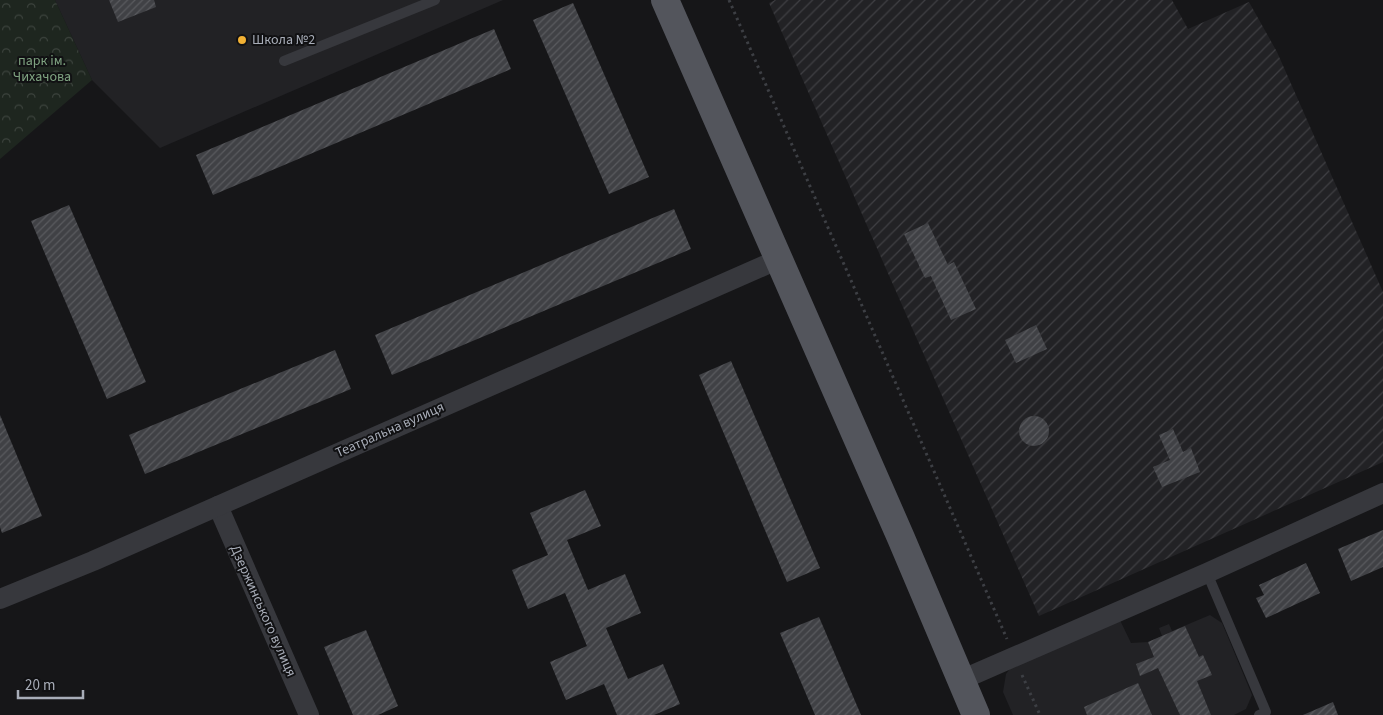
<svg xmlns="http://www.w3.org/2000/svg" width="1383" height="715" viewBox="0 0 1383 715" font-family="'Source Sans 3',sans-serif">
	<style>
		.built { fill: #222225 }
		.industrial { fill: url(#industrial-furrows) }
		.park { fill: url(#park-crowns) }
		.building { fill: url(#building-hatch) }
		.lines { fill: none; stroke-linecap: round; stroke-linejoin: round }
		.path { stroke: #3d3f44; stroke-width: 3; stroke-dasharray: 2.5 4; stroke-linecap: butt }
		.service { stroke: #37383d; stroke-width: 10 }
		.minor { stroke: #37383d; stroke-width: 20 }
		.primary { stroke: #53555c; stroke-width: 28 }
		.poi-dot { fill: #f2b134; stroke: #111113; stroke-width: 2 }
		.labels { text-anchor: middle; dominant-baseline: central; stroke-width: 4; stroke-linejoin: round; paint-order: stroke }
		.poi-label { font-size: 14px; fill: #a8adb8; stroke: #111113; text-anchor: start }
		.park-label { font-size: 14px; fill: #7fa381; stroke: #111113 }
		.street-label { font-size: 14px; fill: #a8adb8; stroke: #111113 }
	</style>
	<defs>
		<pattern id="industrial-furrows" width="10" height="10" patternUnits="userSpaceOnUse" patternTransform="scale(1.25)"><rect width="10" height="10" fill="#222225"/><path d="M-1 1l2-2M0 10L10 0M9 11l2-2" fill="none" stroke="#3f3f43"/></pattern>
		<pattern id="park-crowns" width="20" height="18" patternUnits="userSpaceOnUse" patternTransform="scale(1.25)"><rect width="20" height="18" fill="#1e261f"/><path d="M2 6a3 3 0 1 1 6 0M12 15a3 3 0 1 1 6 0" fill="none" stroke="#3c433d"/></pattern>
		<pattern id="building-hatch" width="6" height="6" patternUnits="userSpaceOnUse" patternTransform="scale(1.25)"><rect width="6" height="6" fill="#404145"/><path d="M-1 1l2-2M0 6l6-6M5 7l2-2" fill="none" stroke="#595a5e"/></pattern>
	</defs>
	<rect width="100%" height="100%" fill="#161618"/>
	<g class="built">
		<polygon points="55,0 503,0 160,148 92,80"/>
		<polygon points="1210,615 1222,623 1252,695 1246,709 1234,715 1013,715 1003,692 1006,674 1014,663 1118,616 1131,643 1148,642 1162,636 1159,628 1169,624 1172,631"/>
	</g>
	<polygon class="industrial" points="775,0 1172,0 1188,29 1249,2 1277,52 1383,292 1383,462 1039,616 769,3"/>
	<polygon class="park" points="0,0 55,0 92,80 0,159"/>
	<g class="building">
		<polygon points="109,0 154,0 156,7 118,22"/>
		<polygon points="573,3 649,177 609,194 533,20"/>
		<polygon points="494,29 511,69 213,195 196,155"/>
		<polygon points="69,205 146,382 107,399 31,221"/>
		<polygon points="674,209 691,249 392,375 375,335"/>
		<polygon points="928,223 948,265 954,262 976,309 951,320 931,276 925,278 904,234"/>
		<polygon points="1036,325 1047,349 1016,363 1005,340"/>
		<polygon points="335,350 351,389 145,474 129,435"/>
		<polygon points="731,361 820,568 787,582 699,375"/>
		<polygon points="0,415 42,516 2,533 0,527"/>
		<circle cx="1034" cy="431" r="15"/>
		<polygon points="1173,429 1183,452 1191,448 1200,472 1162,487 1153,467 1170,460 1159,435"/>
		<polygon points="585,490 601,526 567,540 588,590 625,574 641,613 606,628 628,679 663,664 680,704 654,715 617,715 604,684 566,700 550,662 587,646 565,593 528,609 512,570 548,555 530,513"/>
		<polygon points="1383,530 1383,567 1351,581 1338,549"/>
		<polygon points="1306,563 1320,593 1266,618 1256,598 1264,595 1259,585"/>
		<polygon points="819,617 861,715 815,715 780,633"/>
		<polygon points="1185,626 1199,657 1203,655 1212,675 1197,681 1211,715 1180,715 1158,668 1140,676 1136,664 1154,657 1148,642"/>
		<polygon points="366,630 398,706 378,715 353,715 324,647"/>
		<polygon points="1138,683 1152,715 1087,715 1084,707"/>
		<polygon points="1333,702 1338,715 1303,715"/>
	</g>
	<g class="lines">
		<g class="path">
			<polyline points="729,0 1007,639"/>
			<polyline points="1022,675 1040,715"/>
		</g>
		<g class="service">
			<polyline points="284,61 435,0"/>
			<polyline points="1207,573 1266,712 1259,715"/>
		</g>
		<g class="minor">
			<polyline points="218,506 309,715"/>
			<polyline points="0,599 93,561 779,259"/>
			<polyline points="961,680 1207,573 1383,493"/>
		</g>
		<polyline class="primary" points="665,0 901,538 976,715"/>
	</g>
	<circle class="poi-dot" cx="242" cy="40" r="5"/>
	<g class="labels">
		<g class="poi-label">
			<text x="252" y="40">Школа №2</text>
		</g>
		<g class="park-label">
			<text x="42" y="61">парк ім.<tspan x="42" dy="16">Чихачова</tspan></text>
		</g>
		<g class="street-label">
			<text transform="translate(390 430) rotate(-24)">Театральна вулиця</text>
			<text transform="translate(263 611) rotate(66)">Дзержинського вулиця</text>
		</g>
	</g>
	<path d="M18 690v8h65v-8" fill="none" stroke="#a8adb8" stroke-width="2.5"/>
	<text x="25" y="690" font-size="15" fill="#a8adb8" stroke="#111113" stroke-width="4" paint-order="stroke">20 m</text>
</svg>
